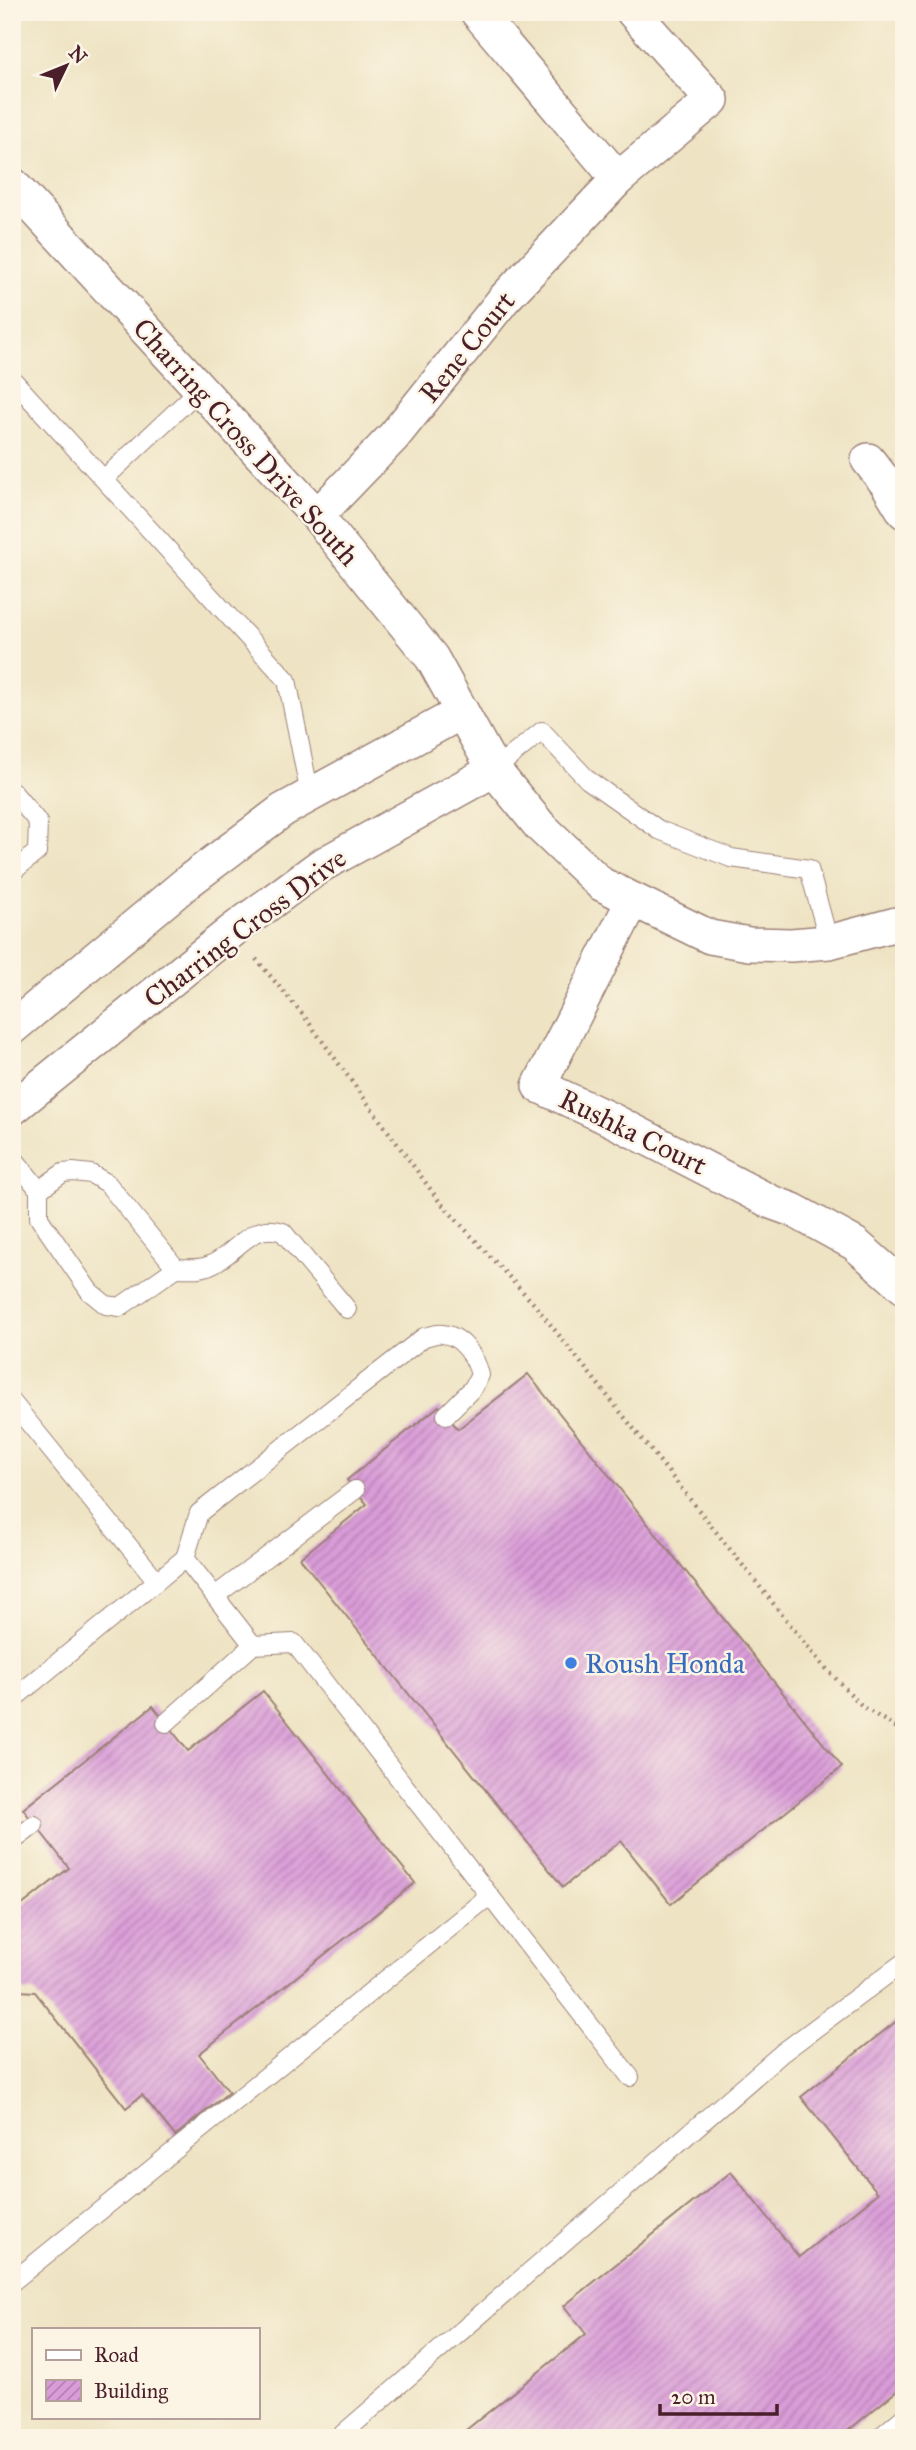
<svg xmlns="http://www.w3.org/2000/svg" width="916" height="2450" viewBox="0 0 916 2450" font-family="'IM FELL Great Primer',serif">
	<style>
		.building { fill: url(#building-hatch) }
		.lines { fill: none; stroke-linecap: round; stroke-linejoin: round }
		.lane-casing { stroke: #9c8177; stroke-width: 20 }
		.street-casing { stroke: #9c8177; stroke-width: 36 }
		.path { stroke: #9c8177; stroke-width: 4.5; stroke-dasharray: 2 5; stroke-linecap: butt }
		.lane { stroke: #fff; stroke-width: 18 }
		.street { stroke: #fff; stroke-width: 33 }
		.shop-dot { fill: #3f7fe0; stroke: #fcf5e5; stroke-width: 2.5 }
		.labels { text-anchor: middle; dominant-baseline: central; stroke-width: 5; stroke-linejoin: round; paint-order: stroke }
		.street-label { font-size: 28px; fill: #4a1f2b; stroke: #fcf5e5 }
		.shop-label { font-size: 28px; fill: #366cbe; stroke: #fcf5e5; text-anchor: start }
	</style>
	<defs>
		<pattern id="building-hatch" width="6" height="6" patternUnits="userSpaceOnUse" patternTransform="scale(1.75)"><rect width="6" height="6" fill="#da9cd9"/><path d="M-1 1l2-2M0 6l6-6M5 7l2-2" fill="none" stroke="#b37fb0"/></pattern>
	</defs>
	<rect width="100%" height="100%" fill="#fcf5e5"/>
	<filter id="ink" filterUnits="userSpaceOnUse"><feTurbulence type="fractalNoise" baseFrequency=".0143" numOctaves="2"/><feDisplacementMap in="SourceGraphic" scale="14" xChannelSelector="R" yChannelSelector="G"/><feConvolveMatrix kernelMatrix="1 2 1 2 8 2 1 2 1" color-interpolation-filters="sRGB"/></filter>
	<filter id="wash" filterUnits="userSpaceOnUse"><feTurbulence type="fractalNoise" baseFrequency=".00686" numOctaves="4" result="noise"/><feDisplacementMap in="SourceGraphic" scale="28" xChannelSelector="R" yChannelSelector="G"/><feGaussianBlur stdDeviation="1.57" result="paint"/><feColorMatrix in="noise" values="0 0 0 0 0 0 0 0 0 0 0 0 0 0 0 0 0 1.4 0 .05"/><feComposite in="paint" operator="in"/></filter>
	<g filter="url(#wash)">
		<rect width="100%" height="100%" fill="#eee3c3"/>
		<g id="blocks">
			<g class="building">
				<polygon points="528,1374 842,1767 671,1904 621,1841 563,1887 300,1558 367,1504 347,1480 439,1406 458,1429"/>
				<polygon points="263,1691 415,1883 199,2054 229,2092 175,2136 142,2095 126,2108 35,1992 19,1991 12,1985 12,1913 69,1868 23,1809 153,1706 188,1751"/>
				<polygon points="904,2015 904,2385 839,2438 456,2438 586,2334 564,2306 731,2172 799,2257 878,2193 801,2097"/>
			</g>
		</g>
	</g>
	<g filter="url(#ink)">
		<use href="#blocks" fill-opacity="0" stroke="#9c8177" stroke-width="2"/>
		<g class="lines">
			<defs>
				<g id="lane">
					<polyline points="12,379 287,680 310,795"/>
					<polyline points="104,479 200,389"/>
					<polyline points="494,770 542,731 588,780 659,830 731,858 809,869 829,942"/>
					<polyline points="12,791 38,822 37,852 12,872"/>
					<polyline points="12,1156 39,1190 39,1218 90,1292 106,1305 120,1307 176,1268 107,1183 91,1174 73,1172 63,1173 39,1190"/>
					<path d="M 176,1268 C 187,1268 200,1270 210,1265 C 237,1254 250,1221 283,1232 L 347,1309"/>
					<polyline points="12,1402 157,1581"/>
					<polyline points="185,1558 253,1645 294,1643 630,2077"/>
					<polyline points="215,1596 355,1490"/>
					<path d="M 12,1700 L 185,1558 L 199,1513 L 424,1337 C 430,1336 437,1333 442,1334 C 462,1335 476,1358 480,1375 L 473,1388 L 446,1415"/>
					<polyline points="166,1723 253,1645"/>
					<polyline points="12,1842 34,1825"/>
					<polyline points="12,2282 489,1896"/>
					<polyline points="338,2438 782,2053 904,1962"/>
					<polyline points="879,2438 904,2417"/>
				</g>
				<g id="street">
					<polyline points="477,12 618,179 712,100 633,12"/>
					<polyline points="12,184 317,516 432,658 494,770 540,826 601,884 710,937 749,944 791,945 829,942 904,922"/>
					<polyline points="868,460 887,484 904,512"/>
					<polyline points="317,516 394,436 504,299 618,179"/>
					<polyline points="633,900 539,1086 612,1120 771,1202 793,1210 855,1244 904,1287"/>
					<polyline points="12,1028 190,880 283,810 462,712"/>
					<polyline points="12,1109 232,931 320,866 494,770"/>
				</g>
			</defs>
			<use href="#lane" class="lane-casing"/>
			<use href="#street" class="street-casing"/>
			<polyline class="path" points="256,959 304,1016 439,1201 534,1304 820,1662 864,1708 899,1729 904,1730"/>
			<use href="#lane" class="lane"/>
			<use href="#street" class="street"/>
		</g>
	</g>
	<circle class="shop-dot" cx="571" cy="1663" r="7"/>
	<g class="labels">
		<g class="street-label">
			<text transform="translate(467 347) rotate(-51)">Rene Court</text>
			<text transform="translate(246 442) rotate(48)">Charring Cross Drive South</text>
			<text transform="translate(245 928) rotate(-37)">Charring Cross Drive</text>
			<text transform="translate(633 1132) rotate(26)">Rushka Court</text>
		</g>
		<g class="shop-label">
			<text x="585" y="1663">Roush Honda</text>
		</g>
	</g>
	<rect width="916" height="2450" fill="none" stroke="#fcf5e5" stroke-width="42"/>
	<rect x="32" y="2328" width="228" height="91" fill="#fcf5e5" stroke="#b59f9b" stroke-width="2"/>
	<rect x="46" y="2350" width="35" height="10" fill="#ffffff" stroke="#b59f9b" stroke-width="2"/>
	<text x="94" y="2362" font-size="21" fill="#4a1f2b">Road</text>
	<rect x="46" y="2380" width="35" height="21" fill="url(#building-hatch)" stroke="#b59f9b" stroke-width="2"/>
	<text x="94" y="2398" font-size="21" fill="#4a1f2b">Building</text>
	<g transform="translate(66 66) rotate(47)" stroke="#fcf5e5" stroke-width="5" paint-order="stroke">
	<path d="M0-5L12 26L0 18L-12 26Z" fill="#4a1f2b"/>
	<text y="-10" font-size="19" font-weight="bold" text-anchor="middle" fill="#4a1f2b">N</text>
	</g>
	<path d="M660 2404v10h117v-10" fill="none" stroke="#4a1f2b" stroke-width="3.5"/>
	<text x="671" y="2404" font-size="21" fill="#4a1f2b" stroke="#fcf5e5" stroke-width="5" paint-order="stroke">20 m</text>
</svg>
